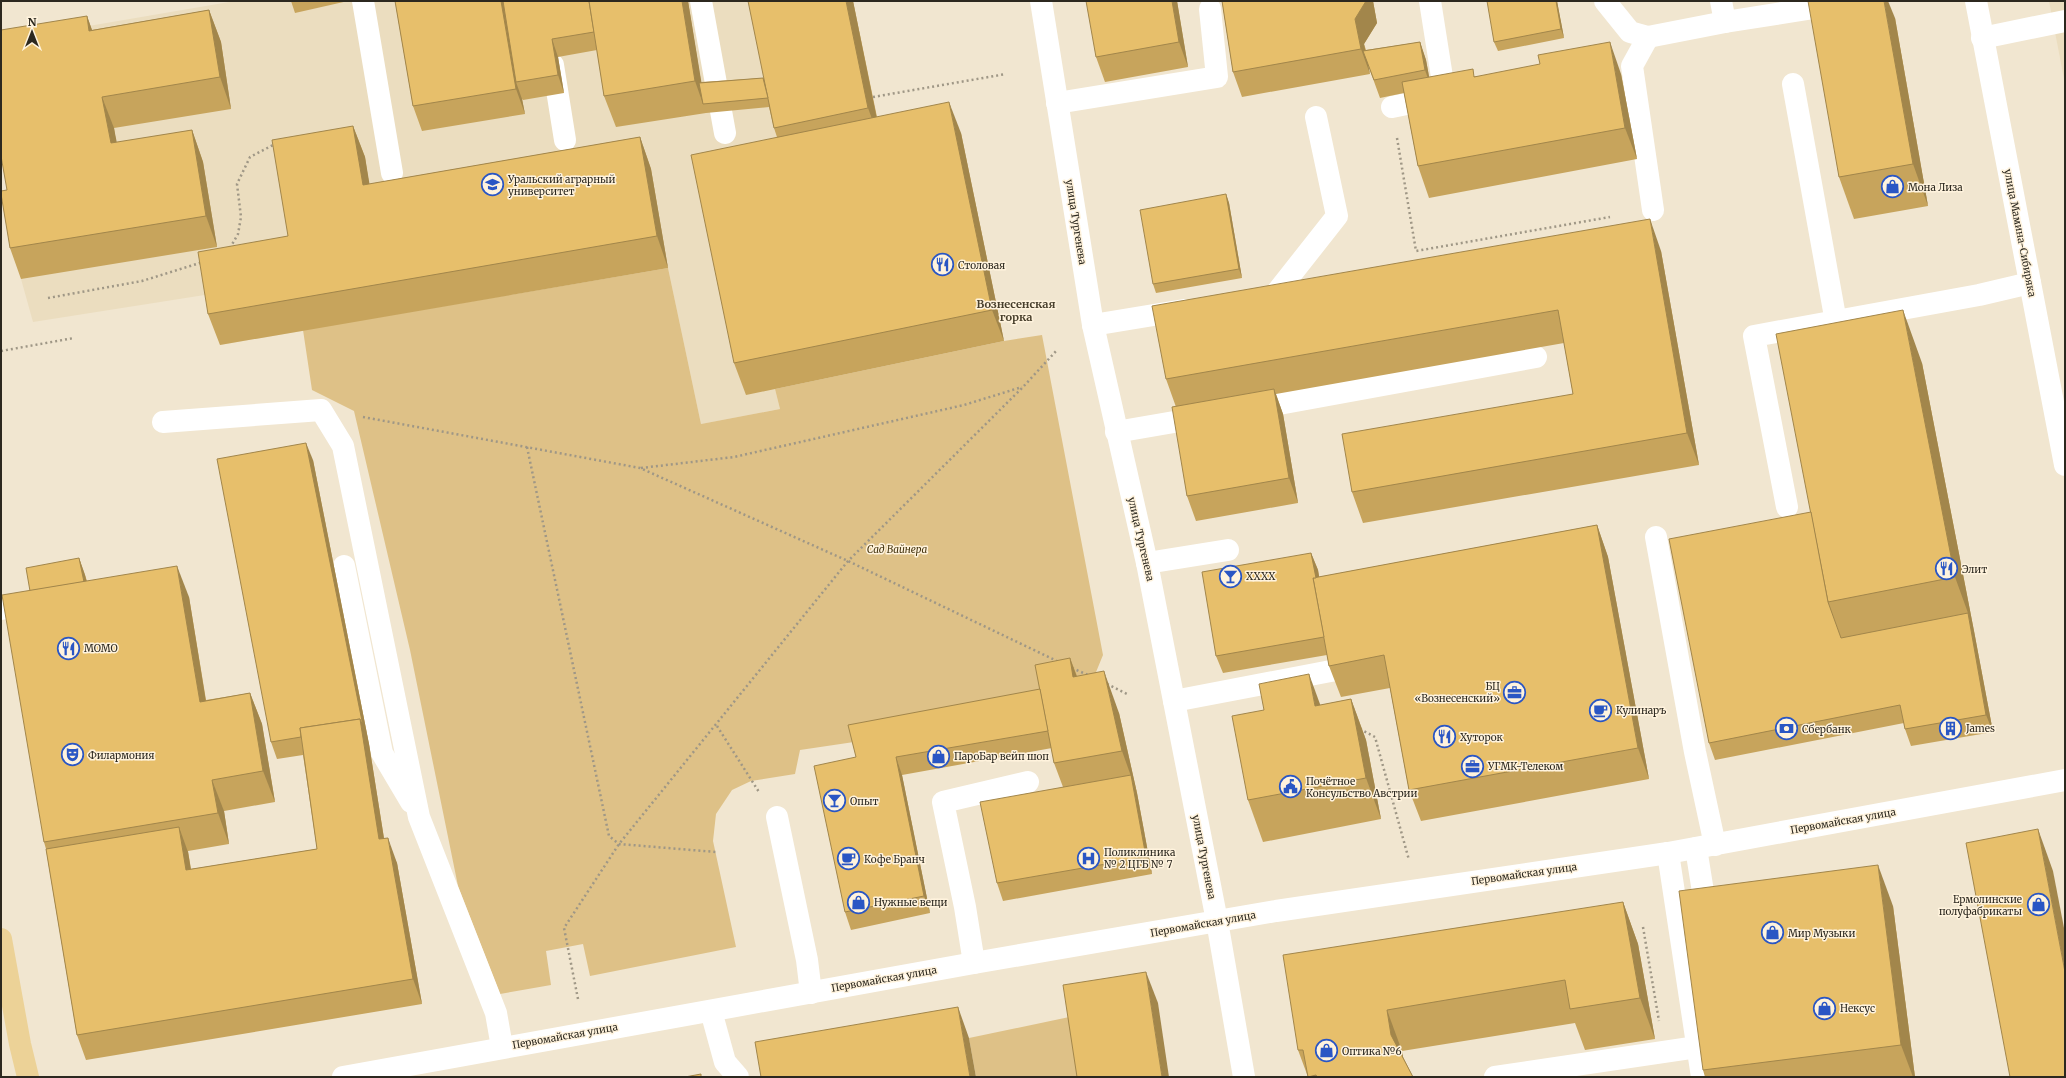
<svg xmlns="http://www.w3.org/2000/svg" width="2066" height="1078" viewBox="0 0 2066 1078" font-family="Merriweather,serif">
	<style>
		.built { fill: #ebddbf }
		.green { fill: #dec187 }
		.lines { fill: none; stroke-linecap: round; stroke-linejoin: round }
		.path { stroke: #9f9786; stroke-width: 2.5; stroke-dasharray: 2 3; stroke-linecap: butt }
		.minor { stroke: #fff; stroke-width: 22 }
		.major { stroke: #ecd297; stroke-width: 22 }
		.wall { fill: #c7a45c }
		.shaded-wall { fill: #a2864b }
		.building { fill: #e7bf6b; stroke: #a2864b }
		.labels { text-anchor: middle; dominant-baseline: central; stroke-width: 3; stroke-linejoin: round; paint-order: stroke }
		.poi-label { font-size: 10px; fill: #2c281f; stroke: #fff3dd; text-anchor: start }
		.street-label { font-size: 10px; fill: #2c281f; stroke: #fff3dd }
		.park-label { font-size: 10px; font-style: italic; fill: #40300a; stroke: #fff3dd }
		.neighbourhood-label { font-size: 11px; font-weight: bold; fill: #483f2c; stroke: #fff3dd }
	</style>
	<rect width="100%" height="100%" fill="#f1e6d0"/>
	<g class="built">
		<polygon points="235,1 853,1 883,149 775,389 780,409 701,424 668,268 220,345 211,294 33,322 21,279 12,222 1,41"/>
		<polygon points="2049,1 2065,1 2065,84"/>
	</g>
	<g class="green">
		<polygon points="668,268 701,424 780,409 775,389 1004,341 1042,335 1103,655 1085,699 854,742 800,750 795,774 751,781 732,790 716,814 713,841 736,947 590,976 583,944 546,951 551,985 500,994 458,886 410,650 354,411 312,390 303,330"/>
		<polygon points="1074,1016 1084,1077 976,1077 969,1038"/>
	</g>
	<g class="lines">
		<g class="path">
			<polyline points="873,97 1006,74"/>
			<polyline points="1397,138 1416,251 1610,217"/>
			<polyline points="230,248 238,234 241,217 237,184 250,157 275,144"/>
			<polyline points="48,298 142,281 203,262"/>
			<polyline points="1,351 74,338"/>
			<polyline points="363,417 640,468 848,561 1059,662"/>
			<polyline points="527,447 609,836 619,844 716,852"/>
			<polyline points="641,468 734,457 964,405 1022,387"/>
			<polyline points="1072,668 1088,675"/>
			<polyline points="1107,684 1127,694"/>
			<polyline points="717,726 759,792"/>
			<polyline points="1360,729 1375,737 1409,860"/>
			<polyline points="1643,927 1659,1021"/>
			<polyline points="578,999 564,928 619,844 848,561 1023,387 1057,350"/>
		</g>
		<g class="minor">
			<polyline points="363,1 392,173"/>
			<polyline points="701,1 725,133"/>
			<polyline points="1041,1 1093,325 1147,563 1217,921 1244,1077"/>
			<polyline points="1430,1 1445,96"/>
			<polyline points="1605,1 1630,32 1648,37 1632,66 1653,210"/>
			<polyline points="1721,1 1725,22"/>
			<polyline points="1976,1 2065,465"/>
			<polyline points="1648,37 1725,22 1858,1"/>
			<polyline points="1982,38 2065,21"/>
			<polyline points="553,65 565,140"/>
			<polyline points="1793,84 1836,322"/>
			<polyline points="1057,103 1217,77 1210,9"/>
			<polyline points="1392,107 1436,98"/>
			<polyline points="1262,298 1274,296 1337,216 1316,117"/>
			<polyline points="1093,325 1184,310"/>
			<polyline points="1251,409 1536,357"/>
			<polyline points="163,422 321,410 343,446 419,817 496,1013 502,1047"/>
			<polyline points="1116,432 1203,417"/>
			<polyline points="1787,507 1754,336 1979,295 2030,283"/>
			<polyline points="1656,537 1695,752 1715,845"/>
			<polyline points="1147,563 1228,550"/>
			<polyline points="344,566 382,753 411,802"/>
			<polyline points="1,609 35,603"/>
			<polyline points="1174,701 1336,670"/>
			<polyline points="777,817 807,960 811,993"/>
			<polyline points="1696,848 1707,917"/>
			<polyline points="1668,853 1702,1077"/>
			<polyline points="974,963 965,907 943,802 1028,782"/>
			<polyline points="711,1011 725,1062 738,1077"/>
			<polyline points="343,1077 974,963 1276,911 1668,853 2065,780"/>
			<polyline points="1495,1077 1697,1047"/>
		</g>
		<polyline class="major" points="1,939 20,1044 28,1077"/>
	</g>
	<g class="wall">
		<polygon points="291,1 348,1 295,13"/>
		<polygon points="395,1 688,1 701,82 763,78 853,1 877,117 961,133 1004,341 746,395 734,363 777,137 774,128 769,107 706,113 616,127 604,96 597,50 558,57 564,93 523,100 522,99 525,114 422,131 413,106"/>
		<polygon points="1177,1 1188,67 1105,82 1096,57"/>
		<polygon points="1222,1 1373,1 1377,23 1364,44 1366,50 1420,42 1426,60 1429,77 1621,74 1637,159 1429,198 1418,166 1404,93 1380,98 1368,65 1370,74 1242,97 1233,72"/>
		<polygon points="1557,1 1564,38 1498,51 1494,42"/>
		<polygon points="209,10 221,42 231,109 114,128 116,143 192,130 203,162 217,247 21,279 10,248 87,16 92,30"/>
		<polygon points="1895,18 1928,206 1854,219 1839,177"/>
		<polygon points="353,126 365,157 369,184 640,137 651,169 668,268 220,345 208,314 288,236"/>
		<polygon points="1226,194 1229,203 1242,278 1156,293 1153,284"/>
		<polygon points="1661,251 1699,465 1363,523 1352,492 1573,394 1564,343 1276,394 1283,414 1298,503 1196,521 1187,496 1176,407 1166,379"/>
		<polygon points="1922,363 1974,631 1993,732 1911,746 1905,729 1904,723 1715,760 1709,743 1811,512"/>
		<polygon points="313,460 369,744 384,838 397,863 422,1004 86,1060 77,1035 46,849 44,842 30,591 79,558 85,575 87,581 189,597 206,700 250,693 262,724 275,802 224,811 229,844 188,851 191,869 317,849 303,755 277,759 271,742"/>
		<polygon points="1597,525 1608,557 1649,779 1421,821 1409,790 1390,688 1341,697 1329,666 1327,655 1223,673 1216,656 1311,553 1318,570 1319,577"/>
		<polygon points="1070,658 1077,676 1119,713 1137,793 1152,874 1003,901 997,883 1063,787 1054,763 1052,748 902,775 930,913 851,930 845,912 856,757 1040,689"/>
		<polygon points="1351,699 1366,740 1381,819 1263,842 1248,800 1321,705"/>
		<polygon points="1623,902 1638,944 1655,1039 1585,1050 1575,1023 1402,1051 1403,1057 1413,1077 1308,1077 1298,1050"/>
		<polygon points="1893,906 1915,1077 1705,1077 1703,1070"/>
	</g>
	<g class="shaded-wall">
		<polygon points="501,1 505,1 516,82 522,99 525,114 516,89"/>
		<polygon points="682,1 688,1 705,104 703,104 695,81"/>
		<polygon points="846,1 853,1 883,149 868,108"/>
		<polygon points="1172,1 1177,1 1188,67 1179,42"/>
		<polygon points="1366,1 1373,1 1377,23 1364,44 1370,74 1361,49 1355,19"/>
		<polygon points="1556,1 1557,1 1564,38 1561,29"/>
		<polygon points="1884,1 1888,1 1895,18 1928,206 1913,164"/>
		<polygon points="209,10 221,42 231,109 220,77"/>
		<polygon points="87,16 98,47 89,31"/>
		<polygon points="552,39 558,57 564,93 558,75"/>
		<polygon points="1420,42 1426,60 1431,87 1425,70"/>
		<polygon points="1610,42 1621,74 1637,159 1625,128"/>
		<polygon points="102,97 114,128 123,175 111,143"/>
		<polygon points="949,102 961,133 1004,341 992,310"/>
		<polygon points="353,126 365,157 375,217 363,185"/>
		<polygon points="192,130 203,162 217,247 206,216"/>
		<polygon points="640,137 651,169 668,268 657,236"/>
		<polygon points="1226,194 1229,203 1242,278 1239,269"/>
		<polygon points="1650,219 1661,251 1699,465 1687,433"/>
		<polygon points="1903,310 1922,363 1974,631 1993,732 1986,715 1968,613 1955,577"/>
		<polygon points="1274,389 1283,414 1298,503 1289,478"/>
		<polygon points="306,443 313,460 369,744 388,864 379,839"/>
		<polygon points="1597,525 1608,557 1649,779 1638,748"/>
		<polygon points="1311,553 1318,570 1332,654 1326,637"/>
		<polygon points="79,558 85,575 94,613 87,596"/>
		<polygon points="177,566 189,597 211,733 200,702"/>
		<polygon points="1070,658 1085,699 1073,677"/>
		<polygon points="1104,671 1119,713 1137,793 1122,751"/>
		<polygon points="1309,674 1324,715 1315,706"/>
		<polygon points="250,693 262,724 275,802 263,771"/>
		<polygon points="1351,699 1366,740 1381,819 1366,778"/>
		<polygon points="896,757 902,775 930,913 924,896"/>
		<polygon points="1131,775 1137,793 1152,874 1146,857"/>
		<polygon points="212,780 224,811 229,844 218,813"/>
		<polygon points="179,827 188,852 195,895 186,870"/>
		<polygon points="2038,829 2053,871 2065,933 2065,972"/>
		<polygon points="388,838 397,863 422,1004 413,979"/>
		<polygon points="1878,865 1893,906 1915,1077 1913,1077 1901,1045"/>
		<polygon points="1623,902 1638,944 1655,1039 1640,998"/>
		<polygon points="1146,972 1158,1003 1169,1077 1162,1077"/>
		<polygon points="958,1007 969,1038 976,1077 970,1077"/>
		<polygon points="1387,1010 1402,1051 1406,1076 1391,1035"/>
	</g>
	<g class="building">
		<polygon points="395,1 501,1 516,89 413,106"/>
		<polygon points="503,1 589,1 594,32 552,39 558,75 516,82"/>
		<polygon points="589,1 682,1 695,81 604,96"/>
		<polygon points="748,1 846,1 868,108 774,128"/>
		<polygon points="1086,1 1172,1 1179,42 1096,57"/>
		<polygon points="1222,1 1366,1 1355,19 1361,49 1233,72"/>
		<polygon points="1487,1 1556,1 1561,29 1494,42"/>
		<polygon points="1808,1 1884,1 1913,164 1839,177"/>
		<polygon points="209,10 220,77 102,97 111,143 192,130 206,216 10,248 1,194 1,191 7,190 1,156 1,30 87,16 89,31"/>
		<polygon points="1420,42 1425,70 1374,80 1363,51"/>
		<polygon points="1610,42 1625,128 1418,166 1402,82 1473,69 1474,77 1540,64 1538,55"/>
		<polygon points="763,78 768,98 703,104 699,83"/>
		<polygon points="949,102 992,310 734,363 691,155"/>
		<polygon points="353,126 363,185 640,137 657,236 208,314 198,252 288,236 272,140"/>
		<polygon points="1226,194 1239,269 1153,284 1140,210"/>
		<polygon points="1650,219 1687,433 1352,492 1342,434 1573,394 1558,310 1166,379 1152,306"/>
		<polygon points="1903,310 1955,577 1828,602 1776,334"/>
		<polygon points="1274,389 1289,478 1187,496 1172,407"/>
		<polygon points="306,443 363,726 360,719 300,728 301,737 271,742 217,459"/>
		<polygon points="1811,512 1828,602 1841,638 1968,613 1986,715 1905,729 1900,705 1709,743 1669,539"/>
		<polygon points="1597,525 1638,748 1409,790 1384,655 1329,666 1313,578"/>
		<polygon points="1311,553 1316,578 1313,578 1324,637 1216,656 1202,572"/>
		<polygon points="79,558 84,582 30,591 26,568"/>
		<polygon points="177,566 200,702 250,693 263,771 212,780 218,813 44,842 2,595"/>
		<polygon points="1070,658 1073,677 1104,671 1122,751 1054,763 1035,665"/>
		<polygon points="1309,674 1315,706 1351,699 1366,778 1248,800 1232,716 1264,710 1259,684"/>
		<polygon points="1040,689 1048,731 896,757 924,896 845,912 814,766 856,757 848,725"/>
		<polygon points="360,719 379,839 388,838 413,979 77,1035 46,849 179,827 186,870 317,849 300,728"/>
		<polygon points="1131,775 1146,857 997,883 980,802"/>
		<polygon points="2038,829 2065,972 2065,1077 2010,1077 1966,843"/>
		<polygon points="1878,865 1901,1045 1703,1070 1679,891"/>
		<polygon points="1623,902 1640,998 1570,1009 1565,980 1387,1010 1391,1035 1413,1077 1317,1077 1316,1075 1308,1077 1303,1050 1298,1050 1283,955"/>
		<polygon points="1146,972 1162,1077 1077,1077 1063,985"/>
		<polygon points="958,1007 970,1077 761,1077 755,1042"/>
		<polygon points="701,1074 701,1077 685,1077"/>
	</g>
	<defs>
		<symbol id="university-ring" viewBox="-11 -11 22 22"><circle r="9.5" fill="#fff3dd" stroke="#2a56c4" stroke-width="1.5"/><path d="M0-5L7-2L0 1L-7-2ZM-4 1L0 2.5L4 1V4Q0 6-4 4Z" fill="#2a56c4"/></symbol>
		<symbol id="shop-ring" viewBox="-11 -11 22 22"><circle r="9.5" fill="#fff3dd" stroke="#2a56c4" stroke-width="1.5"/><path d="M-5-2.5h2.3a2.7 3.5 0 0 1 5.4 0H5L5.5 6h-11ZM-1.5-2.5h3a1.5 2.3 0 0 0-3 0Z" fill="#2a56c4"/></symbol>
		<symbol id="restaurant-ring" viewBox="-11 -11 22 22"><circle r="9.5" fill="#fff3dd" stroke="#2a56c4" stroke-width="1.5"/><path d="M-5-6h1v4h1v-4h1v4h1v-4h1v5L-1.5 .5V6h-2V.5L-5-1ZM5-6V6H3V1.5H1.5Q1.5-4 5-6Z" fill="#2a56c4"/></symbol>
		<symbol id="bar-ring" viewBox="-11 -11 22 22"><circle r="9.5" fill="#fff3dd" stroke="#2a56c4" stroke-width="1.5"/><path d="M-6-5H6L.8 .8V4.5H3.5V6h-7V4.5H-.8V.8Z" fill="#2a56c4"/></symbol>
		<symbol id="office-ring" viewBox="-11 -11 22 22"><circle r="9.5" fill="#fff3dd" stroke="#2a56c4" stroke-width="1.5"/><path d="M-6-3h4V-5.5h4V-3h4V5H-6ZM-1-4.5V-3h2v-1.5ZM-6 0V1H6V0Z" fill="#2a56c4"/></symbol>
		<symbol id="cafe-ring" viewBox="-11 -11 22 22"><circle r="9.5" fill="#fff3dd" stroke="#2a56c4" stroke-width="1.5"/><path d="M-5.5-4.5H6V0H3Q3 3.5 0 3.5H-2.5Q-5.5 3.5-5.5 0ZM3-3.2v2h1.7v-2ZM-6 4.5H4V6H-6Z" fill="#2a56c4"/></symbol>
		<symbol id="building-ring" viewBox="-11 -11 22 22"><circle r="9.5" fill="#fff3dd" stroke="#2a56c4" stroke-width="1.5"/><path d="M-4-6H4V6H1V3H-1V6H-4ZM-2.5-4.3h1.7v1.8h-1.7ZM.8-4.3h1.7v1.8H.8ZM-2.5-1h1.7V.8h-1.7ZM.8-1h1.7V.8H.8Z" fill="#2a56c4"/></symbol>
		<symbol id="bank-ring" viewBox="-11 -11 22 22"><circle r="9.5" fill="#fff3dd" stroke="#2a56c4" stroke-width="1.5"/><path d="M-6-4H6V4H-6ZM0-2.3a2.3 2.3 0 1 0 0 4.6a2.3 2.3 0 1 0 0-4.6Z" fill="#2a56c4"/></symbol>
		<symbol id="theatre-ring" viewBox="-11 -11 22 22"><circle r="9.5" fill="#fff3dd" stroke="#2a56c4" stroke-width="1.5"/><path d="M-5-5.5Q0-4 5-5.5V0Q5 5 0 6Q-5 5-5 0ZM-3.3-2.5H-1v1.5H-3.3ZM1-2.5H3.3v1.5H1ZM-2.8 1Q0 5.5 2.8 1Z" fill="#2a56c4"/></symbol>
		<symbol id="civic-ring" viewBox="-11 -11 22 22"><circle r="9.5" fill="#fff3dd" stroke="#2a56c4" stroke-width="1.5"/><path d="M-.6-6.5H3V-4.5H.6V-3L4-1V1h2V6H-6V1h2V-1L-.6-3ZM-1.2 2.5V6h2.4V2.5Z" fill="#2a56c4"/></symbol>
		<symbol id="hospital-ring" viewBox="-11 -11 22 22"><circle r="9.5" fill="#fff3dd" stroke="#2a56c4" stroke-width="1.5"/><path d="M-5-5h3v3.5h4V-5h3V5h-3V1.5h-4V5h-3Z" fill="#2a56c4"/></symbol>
	</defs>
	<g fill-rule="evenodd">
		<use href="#university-ring" x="480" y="172" width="25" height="25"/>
		<use href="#shop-ring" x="1880" y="174" width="25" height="25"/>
		<use href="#restaurant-ring" x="930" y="252" width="25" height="25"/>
		<use href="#restaurant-ring" x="1934" y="556" width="25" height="25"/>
		<use href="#bar-ring" x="1218" y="564" width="25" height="25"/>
		<use href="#restaurant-ring" x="56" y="636" width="25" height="25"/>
		<use href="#office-ring" x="1502" y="680" width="25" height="25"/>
		<use href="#cafe-ring" x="1588" y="698" width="25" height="25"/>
		<use href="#building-ring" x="1938" y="716" width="25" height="25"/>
		<use href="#bank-ring" x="1774" y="716" width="25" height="25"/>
		<use href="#restaurant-ring" x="1432" y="724" width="25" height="25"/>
		<use href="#theatre-ring" x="60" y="742" width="25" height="25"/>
		<use href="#shop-ring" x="926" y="744" width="25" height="25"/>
		<use href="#office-ring" x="1460" y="754" width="25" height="25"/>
		<use href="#civic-ring" x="1278" y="774" width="25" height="25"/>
		<use href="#bar-ring" x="822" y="788" width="25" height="25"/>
		<use href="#hospital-ring" x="1076" y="846" width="25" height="25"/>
		<use href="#cafe-ring" x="836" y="846" width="25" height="25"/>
		<use href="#shop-ring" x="846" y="890" width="25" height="25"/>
		<use href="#shop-ring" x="2026" y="892" width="25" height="25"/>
		<use href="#shop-ring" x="1760" y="920" width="25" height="25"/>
		<use href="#shop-ring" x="1812" y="996" width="25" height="25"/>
		<use href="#shop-ring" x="1314" y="1038" width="25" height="25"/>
	</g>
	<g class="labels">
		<g class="poi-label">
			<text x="508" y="179">Уральский аграрный<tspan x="508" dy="12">университет</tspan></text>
			<text x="1908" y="187">Мона Лиза</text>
			<text x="958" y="265">Столовая</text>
			<text x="1962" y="569">Элит</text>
			<text x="1246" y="576">XXXX</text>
			<text x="84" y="648">MOMO</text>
			<text x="1500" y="686" text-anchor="end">БЦ<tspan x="1500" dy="12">«Вознесенский»</tspan></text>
			<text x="1616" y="710">Кулинаръ</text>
			<text x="1966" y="728">James</text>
			<text x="1802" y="729">Сбербанк</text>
			<text x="1460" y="737">Хуторок</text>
			<text x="88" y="755">Филармония</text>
			<text x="954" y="756">ПароБар вейп шоп</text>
			<text x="1488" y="766">УГМК-Телеком</text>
			<text x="1306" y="781">Почётное<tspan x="1306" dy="12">Консульство Австрии</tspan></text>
			<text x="850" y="801">Опыт</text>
			<text x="1104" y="852">Поликлиника<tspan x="1104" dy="12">№ 2 ЦГБ № 7</tspan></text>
			<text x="864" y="859">Кофе Бранч</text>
			<text x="2022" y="899" text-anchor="end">Ермолинские<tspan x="2022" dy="12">полуфабрикаты</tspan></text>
			<text x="874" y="902">Нужные вещи</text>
			<text x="1788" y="933">Мир Музыки</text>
			<text x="1840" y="1008">Нексус</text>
			<text x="1342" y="1051">Оптика №6</text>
		</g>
		<g class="street-label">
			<text transform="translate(1076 222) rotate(81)">улица Тургенева</text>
			<text transform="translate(2020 233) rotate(79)">улица Мамина-Сибиряка</text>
			<text transform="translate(1141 539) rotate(77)">улица Тургенева</text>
			<text transform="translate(1843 821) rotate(-10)">Первомайская улица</text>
			<text transform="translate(1204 857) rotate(79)">улица Тургенева</text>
			<text transform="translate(1524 874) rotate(-8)">Первомайская улица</text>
			<text transform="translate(1203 924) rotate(-10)">Первомайская улица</text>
			<text transform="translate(884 979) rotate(-10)">Первомайская улица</text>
			<text transform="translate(565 1036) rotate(-10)">Первомайская улица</text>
		</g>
		<g class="park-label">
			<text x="897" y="549">Сад Вайнера</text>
		</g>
		<g class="neighbourhood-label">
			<text x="1016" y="304">Вознесенская<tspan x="1016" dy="13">горка</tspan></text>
		</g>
	</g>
	<rect width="2066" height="1078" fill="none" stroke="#2c281f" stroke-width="4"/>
	<g transform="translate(32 32)" stroke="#fff3dd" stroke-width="3" paint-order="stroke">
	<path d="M0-3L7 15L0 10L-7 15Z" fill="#2c281f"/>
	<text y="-6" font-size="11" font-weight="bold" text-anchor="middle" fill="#2c281f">N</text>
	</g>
</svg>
